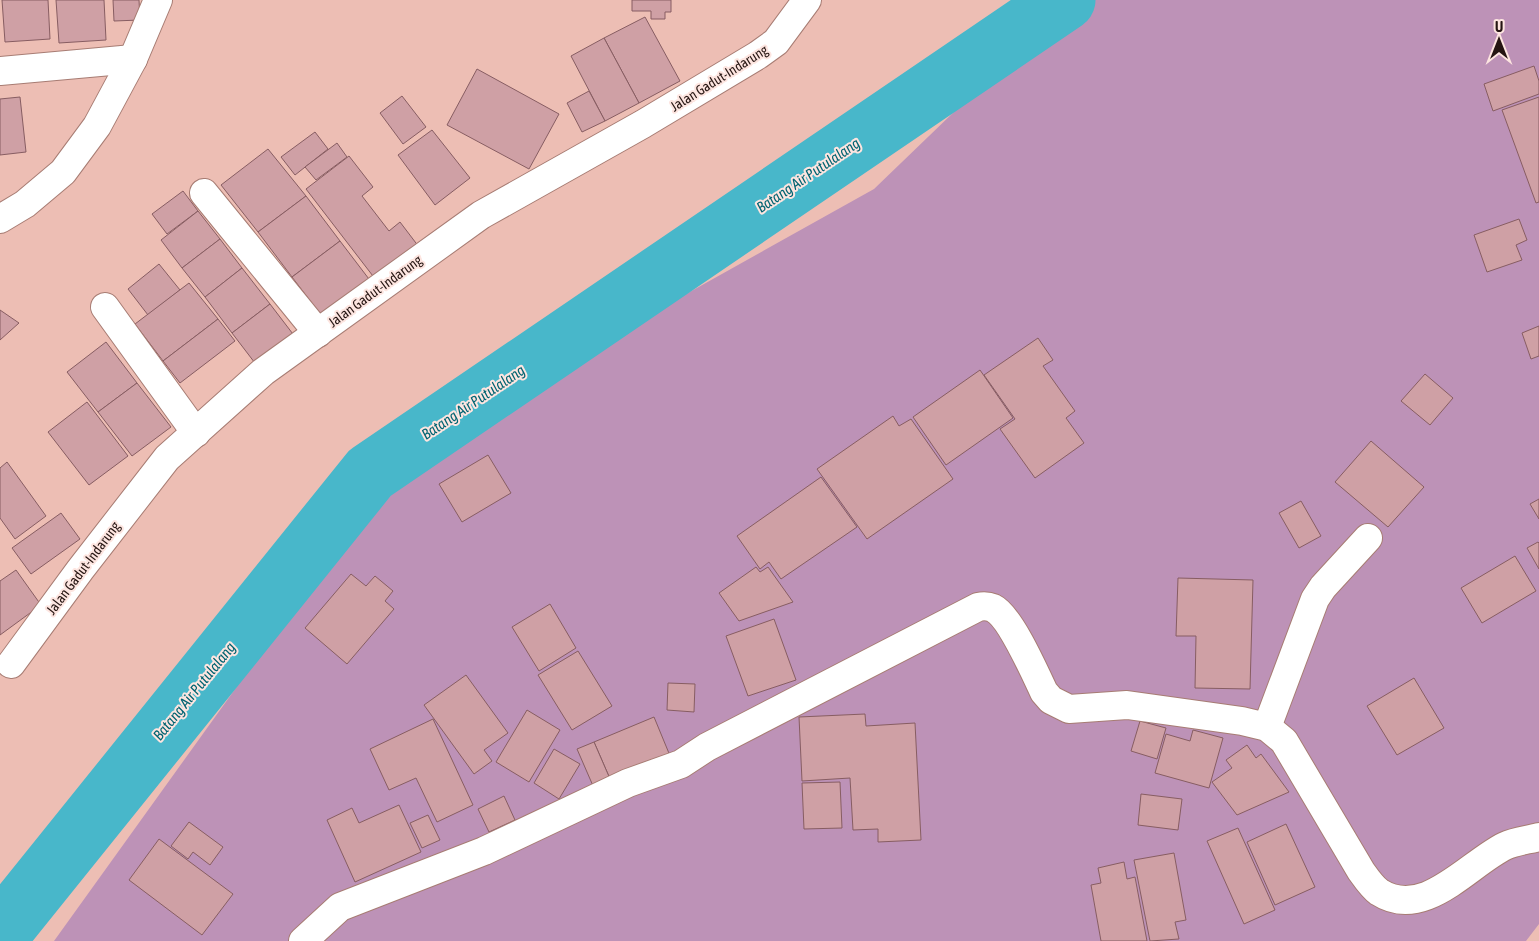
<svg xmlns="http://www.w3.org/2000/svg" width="1539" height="941" viewBox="0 0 1539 941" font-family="'Asap Condensed',sans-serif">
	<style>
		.green { fill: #bd92b7 }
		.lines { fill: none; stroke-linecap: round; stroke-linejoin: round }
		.river { stroke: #48b7ca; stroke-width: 61 }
		.building { fill: #cfa0a5; stroke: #875d62 }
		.minor-casing { stroke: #a77c73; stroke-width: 30 }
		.minor { stroke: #fff; stroke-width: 28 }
		.labels { text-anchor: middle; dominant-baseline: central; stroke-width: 4; stroke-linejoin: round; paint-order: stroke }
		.street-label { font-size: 14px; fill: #251512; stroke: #fde5e0 }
		.water-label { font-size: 15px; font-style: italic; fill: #006371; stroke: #fde5e0 }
	</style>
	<rect width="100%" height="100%" fill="#edbeb4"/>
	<polygon class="green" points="1070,0 1539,0 1539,924 1526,941 54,941 407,450 874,189"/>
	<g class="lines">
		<polyline class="river" points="0,933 370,473 1065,0"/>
	</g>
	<g class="building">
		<polygon points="2,0 48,0 50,39 5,42"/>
		<polygon points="56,0 104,0 106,40 59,43"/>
		<polygon points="113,0 139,0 140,20 114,21"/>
		<polygon points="632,0 671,0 671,12 665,12 665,19 651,19 651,11 632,11"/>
		<polygon points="645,17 680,81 639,103 604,38"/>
		<polygon points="604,38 639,103 605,121 571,56"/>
		<polygon points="1534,66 1539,81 1539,94 1493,111 1484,84"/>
		<polygon points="477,69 559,114 529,169 447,125"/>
		<polygon points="589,91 605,121 582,132 567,103"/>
		<polygon points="402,96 426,127 403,144 380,113"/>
		<polygon points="20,97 26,152 0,155 0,99"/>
		<polygon points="1539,97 1539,202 1536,203 1502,110"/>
		<polygon points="432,130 470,178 435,205 398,155"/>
		<polygon points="315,132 328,149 295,175 281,157"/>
		<polygon points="337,143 347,157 316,180 305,167"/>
		<polygon points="268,149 306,196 258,232 221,185"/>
		<polygon points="349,156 373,187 362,196 389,231 400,222 419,247 376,280 306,189"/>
		<polygon points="183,191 198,211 167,234 152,214"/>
		<polygon points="306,196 340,241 292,277 258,232"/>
		<polygon points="198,211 220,239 182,268 161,240"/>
		<polygon points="1519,219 1527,240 1516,245 1522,260 1487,272 1474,235"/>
		<polygon points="220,239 242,268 205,297 182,268"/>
		<polygon points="340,241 372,283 324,319 292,277"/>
		<polygon points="159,264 180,290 148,315 128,289"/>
		<polygon points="242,268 270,304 232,333 205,297"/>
		<polygon points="189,283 218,319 163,361 135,324"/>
		<polygon points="270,304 296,338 258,367 232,333"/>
		<polygon points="0,310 19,323 0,340"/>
		<polygon points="218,319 235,341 180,383 163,361"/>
		<polygon points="1539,326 1539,356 1531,359 1522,333"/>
		<polygon points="1038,338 1053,360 1043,366 1075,411 1066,418 1084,443 1035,478 1000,429 1015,419 984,375"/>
		<polygon points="106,342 137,383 98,412 67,372"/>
		<polygon points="980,370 1013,418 946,465 913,417"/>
		<polygon points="1425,374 1453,398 1430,425 1401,401"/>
		<polygon points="137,383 171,427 132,456 98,412"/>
		<polygon points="87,402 128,456 89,485 48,432"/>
		<polygon points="893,416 899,426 911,419 953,479 867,539 817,469"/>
		<polygon points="1371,441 1424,487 1388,527 1335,482"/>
		<polygon points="488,455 511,493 462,522 439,484"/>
		<polygon points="7,462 46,516 15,539 0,518 0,468"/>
		<polygon points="821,477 857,527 781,579 769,562 760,569 737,536"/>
		<polygon points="1539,499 1539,519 1530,504"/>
		<polygon points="1301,501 1321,536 1299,548 1279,513"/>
		<polygon points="61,513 80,539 31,574 12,548"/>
		<polygon points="1538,542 1539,543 1539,569 1527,548"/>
		<polygon points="1515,556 1536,591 1482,623 1461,588"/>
		<polygon points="756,567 760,572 768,567 793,602 739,621 719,593"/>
		<polygon points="16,570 41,605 0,635 0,581"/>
		<polygon points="351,574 366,586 375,576 393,591 385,601 394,609 347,664 305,628"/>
		<polygon points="1178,578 1253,580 1250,689 1195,688 1196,636 1176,636"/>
		<polygon points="550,604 576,648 539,671 512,627"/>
		<polygon points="774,619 796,680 748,696 726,636"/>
		<polygon points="578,651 612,706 572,730 538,675"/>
		<polygon points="466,675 508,733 484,750 492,761 474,774 424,705"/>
		<polygon points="1414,678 1444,728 1397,755 1367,706"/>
		<polygon points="668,683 695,684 694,712 667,710"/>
		<polygon points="527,710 560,730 529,782 496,762"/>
		<polygon points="865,714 866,726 915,723 921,840 878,842 878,829 853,830 850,778 802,781 799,717"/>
		<polygon points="654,717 673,763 614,788 594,742"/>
		<polygon points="433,719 473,805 437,822 416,778 389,790 370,749"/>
		<polygon points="1140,721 1166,728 1157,759 1131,751"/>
		<polygon points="1193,730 1223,738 1209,788 1155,773 1166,734 1190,741"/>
		<polygon points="594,742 614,788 597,795 577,749"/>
		<polygon points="1247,745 1256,758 1261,754 1289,792 1237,815 1212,782 1232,768 1226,760"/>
		<polygon points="554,749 580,764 559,799 534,783"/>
		<polygon points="840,782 842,828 804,829 802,783"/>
		<polygon points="1141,794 1182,799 1178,830 1138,825"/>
		<polygon points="504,796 515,820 489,832 478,809"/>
		<polygon points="399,805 421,852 355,882 327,820 352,808 359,823"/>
		<polygon points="428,815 440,840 422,848 410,823"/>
		<polygon points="189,822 223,847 210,865 193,852 188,859 171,846"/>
		<polygon points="1286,824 1315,887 1275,905 1247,842"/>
		<polygon points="1238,828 1275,910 1244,924 1207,841"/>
		<polygon points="159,839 233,894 202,935 129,880"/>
		<polygon points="1174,853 1186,920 1175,922 1179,939 1150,941 1134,860"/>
		<polygon points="1124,862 1127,879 1135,877 1147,941 1101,941 1091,885 1101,883 1098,868"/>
	</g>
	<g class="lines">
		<defs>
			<g id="minor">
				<polyline points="0,71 133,59"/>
				<polyline points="204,193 318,333"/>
				<polyline points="0,219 25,204 63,172 97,126 133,59 158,0"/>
				<polyline points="105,307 196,433"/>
				<polyline points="11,664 80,570 167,458 263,372 481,215 643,124 758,55 776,42 807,0"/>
				<polyline points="1267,727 1315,599 1323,587 1368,538"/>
				<path d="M 303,941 L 340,907 L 484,851 L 628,783 L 681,764 L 707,747 L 978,607 C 983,606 988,606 993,608 C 1010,616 1035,673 1044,692 L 1051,700 L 1069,709 L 1127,705 L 1242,721 L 1267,727 L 1284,741 L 1361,871 C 1366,878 1372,887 1379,892 C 1424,921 1468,864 1505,846 C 1515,841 1528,840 1539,837"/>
			</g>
		</defs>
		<use href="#minor" class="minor-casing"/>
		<use href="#minor" class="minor"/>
	</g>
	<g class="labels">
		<g class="street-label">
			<text transform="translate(719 78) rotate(-32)">Jalan Gadut-Indarung</text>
			<text transform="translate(375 291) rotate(-36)">Jalan Gadut-Indarung</text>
			<text transform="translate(83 568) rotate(-53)">Jalan Gadut-Indarung</text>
		</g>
		<g class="water-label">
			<text transform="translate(808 175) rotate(-34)">Batang Air Putulalang</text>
			<text transform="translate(473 402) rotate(-34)">Batang Air Putulalang</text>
			<text transform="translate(194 691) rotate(-51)">Batang Air Putulalang</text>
		</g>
	</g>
	<g transform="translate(1499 40)" stroke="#fde5e0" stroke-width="4" paint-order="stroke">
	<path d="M0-4L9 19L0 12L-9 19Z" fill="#251512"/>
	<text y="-8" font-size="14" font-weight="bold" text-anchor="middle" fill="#251512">U</text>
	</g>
</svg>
